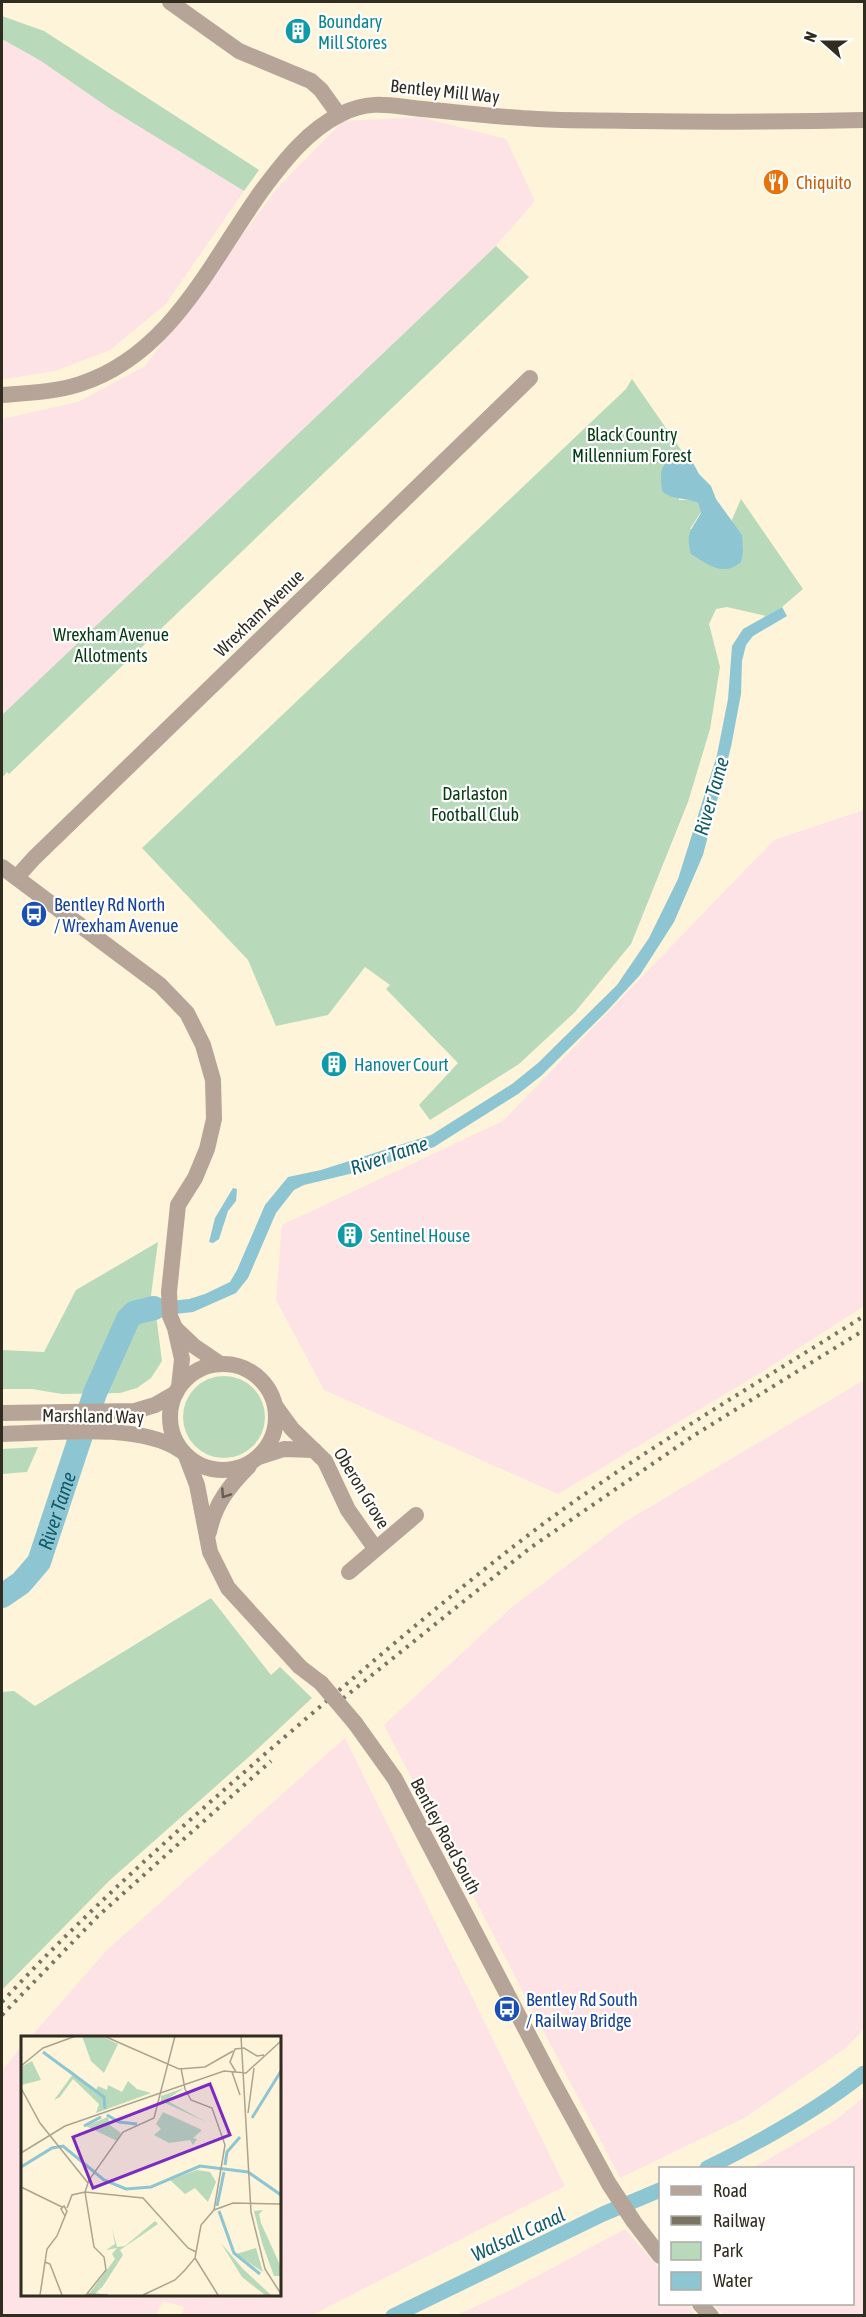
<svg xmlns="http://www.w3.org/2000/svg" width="866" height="2317" viewBox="0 0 866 2317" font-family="'Asap Condensed',sans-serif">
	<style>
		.industrial { fill: #fde3e6 }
		.green { fill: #b8daba }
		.water { fill: #8ec5d2 }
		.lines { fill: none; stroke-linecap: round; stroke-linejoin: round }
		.canal { stroke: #8ec5d2; stroke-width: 15 }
		.river { stroke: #8ec5d2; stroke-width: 24 }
		.minor { stroke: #b6a498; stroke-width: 16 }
		.rail { stroke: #7a7462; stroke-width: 4; stroke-dasharray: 3 6; stroke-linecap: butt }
		.minor-bridge { stroke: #b6a498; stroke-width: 16 }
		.oneway { stroke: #665c4f }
		.labels { text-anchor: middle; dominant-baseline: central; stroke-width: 4.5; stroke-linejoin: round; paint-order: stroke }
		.culture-label { font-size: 18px; fill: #0d838f; stroke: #fff; text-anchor: start }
		.street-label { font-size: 18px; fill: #302c1f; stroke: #fff }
		.food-label { font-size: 18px; fill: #c56008; stroke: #fff; text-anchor: start }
		.park-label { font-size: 18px; fill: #033b10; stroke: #fff }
		.transit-label { font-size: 18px; fill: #164399; stroke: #fff; text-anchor: start }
		.water-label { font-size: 20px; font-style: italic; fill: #125c6a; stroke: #fff }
		.inset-river { fill: none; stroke: #8ec5d2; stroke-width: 3 }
		.inset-road { fill: none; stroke: #aba48f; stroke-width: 1.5 }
		.view { fill: #7b2cbf; fill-opacity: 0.15; stroke: #7b2cbf; stroke-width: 3 }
		.inset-edge { fill: none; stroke: #302c1f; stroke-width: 3 }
	</style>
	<rect width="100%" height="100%" fill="#fdf4d9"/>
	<g class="industrial">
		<polygon points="2,39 41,61 109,108 244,191 165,305 110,350 55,371 5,379 2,378"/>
		<polygon points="420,117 506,139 535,201 496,246 2,715 2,419 78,402 145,366 278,187 343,121"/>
		<polygon points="864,810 864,1306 757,1375 558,1494 324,1390 276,1300 282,1225 503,1121 774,840"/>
		<polygon points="864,1380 864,2029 846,2048 746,2117 620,2178 384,1725 512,1607 623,1523"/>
		<polygon points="345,1738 565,2186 312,2315 182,2315 184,2307 163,2301 156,2315 2,2315 2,2070 22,2046 22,2294 279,2294 279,2038 30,2038 106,1951"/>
		<polygon points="864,2097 864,2315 724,2315 713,2304 852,2304 852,2168 753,2168 834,2121"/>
		<polygon points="625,2229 660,2269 660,2304 688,2304 696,2315 457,2315 511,2290"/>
	</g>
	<g class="green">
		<polygon points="2,16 44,31 259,170 244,191 109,108 41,61 2,39"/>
		<polygon points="496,246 529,277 9,774 7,772 2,778 2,715"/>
		<polygon points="632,379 686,457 670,459 679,500 692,500 698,503 701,512 690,529 742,535 731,522 741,499 803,589 782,607 766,616 727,607 716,609 709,624 720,667 710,729 688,802 631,944 575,1012 519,1064 430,1120 419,1105 458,1063 386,989 390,985 365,967 328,1015 276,1026 248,960 142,848 626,389"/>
		<polygon points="158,1242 150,1303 134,1307 140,1318 156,1315 162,1361 151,1378 137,1388 120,1393 62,1394 32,1389 2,1389 2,1350 44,1352 76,1290"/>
		<circle cx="224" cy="1417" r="41"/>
		<polygon points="38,1447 27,1472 2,1474 2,1449"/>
		<polygon points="211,1598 271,1675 280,1667 312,1698 251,1755 109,1881 2,1990 2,1692 14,1691 35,1706"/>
	</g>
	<g class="water">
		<path d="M 686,457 L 692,461 L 699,474 L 711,486 L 716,499 L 742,535 L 743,552 L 741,562 C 723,577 709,565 691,554 C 685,533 691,531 701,513 L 698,503 C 686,497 673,501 662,491 C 659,466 662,460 686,457 Z"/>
		<polygon points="782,607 787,616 753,636 746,645 742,661 741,694 731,747 703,855 674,922 640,975 607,1011 541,1076 518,1094 434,1147 370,1169 304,1185 294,1190 276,1213 248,1278 236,1293 193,1312 140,1318 131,1326 122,1315 134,1307 150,1303 189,1299 205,1294 230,1282 237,1270 265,1205 288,1177 321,1170 431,1135 512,1084 538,1063 617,985 649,938 678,879 717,755 728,699 732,646 743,629"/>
		<polygon points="233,1188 237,1189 236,1201 228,1211 219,1239 213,1243 209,1242 215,1218"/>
	</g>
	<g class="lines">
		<g class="canal">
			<path d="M 707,2168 C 762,2141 816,2111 864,2073"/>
			<polyline points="393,2316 603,2214 660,2190"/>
		</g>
		<path class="river" id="s1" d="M 2,1596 L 21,1583 L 39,1562 L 95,1393 L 128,1319 L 134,1313 L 154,1308"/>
		<g class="minor">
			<polyline points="170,2 239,51 311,81 321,90 339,115"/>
			<path d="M 2,395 C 28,393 55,392 80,384 C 172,354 210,262 263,189 C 284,161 308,130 341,114 C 372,99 391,106 423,109 C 461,113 499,117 537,119 C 570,121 603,120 636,121 C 712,122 788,122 864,120"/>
			<polyline points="2,867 160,985 187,1013 203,1045 213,1080 214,1119 207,1149 195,1178 178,1205 169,1292 170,1316 175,1328 182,1359 179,1387"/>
			<polyline points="17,877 34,858 530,378"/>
			<polyline points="176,1329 194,1346 219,1363"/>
			<circle cx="223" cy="1417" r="53"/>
			<polyline points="276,1407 292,1429 325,1461 348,1510 375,1548"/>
			<polyline points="2,1413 135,1411 155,1405 176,1393"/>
			<path d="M 2,1434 C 52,1433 138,1422 180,1450"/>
			<polyline points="186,1456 197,1485 210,1552 228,1588 300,1667 321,1683"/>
			<polyline points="259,1457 284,1449 314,1450"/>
			<path d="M 209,1532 C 215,1504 229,1486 249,1466"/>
			<polyline points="349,1572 416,1515"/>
			<polyline points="355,1723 395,1779 550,2076 609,2184 634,2222 660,2256"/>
			<polyline points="700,2304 711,2316"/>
		</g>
		<g class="rail">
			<polyline points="336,1704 530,1548 693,1436 864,1330"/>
			<path d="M 2,2002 C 86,1911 179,1829 273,1747 C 363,1670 452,1592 547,1521 C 648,1447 758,1383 864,1316"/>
			<polyline points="2,2015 98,1916 271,1761"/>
		</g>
		<polyline class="minor-bridge" points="321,1683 355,1723"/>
	</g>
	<defs><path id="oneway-chevron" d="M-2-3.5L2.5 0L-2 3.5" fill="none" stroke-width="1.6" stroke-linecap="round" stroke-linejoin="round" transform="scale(1.5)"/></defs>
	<use class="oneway" href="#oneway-chevron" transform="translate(225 1494) rotate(124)"/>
	<defs>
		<symbol id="building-disc" viewBox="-11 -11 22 22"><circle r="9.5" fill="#0f9aa8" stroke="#fff"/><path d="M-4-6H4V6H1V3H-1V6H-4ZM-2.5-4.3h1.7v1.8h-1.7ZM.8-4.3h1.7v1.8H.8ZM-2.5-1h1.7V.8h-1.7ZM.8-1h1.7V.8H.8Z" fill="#fff"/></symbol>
		<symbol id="restaurant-disc" viewBox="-11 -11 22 22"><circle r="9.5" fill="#e8710a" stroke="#fff"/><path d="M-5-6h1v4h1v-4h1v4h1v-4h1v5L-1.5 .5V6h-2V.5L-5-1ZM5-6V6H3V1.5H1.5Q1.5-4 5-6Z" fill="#fff"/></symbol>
		<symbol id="bus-disc" viewBox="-11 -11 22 22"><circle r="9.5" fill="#1a4fb4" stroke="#fff"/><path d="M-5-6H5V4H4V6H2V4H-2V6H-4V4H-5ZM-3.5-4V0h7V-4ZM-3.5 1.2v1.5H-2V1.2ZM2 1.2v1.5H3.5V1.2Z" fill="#fff"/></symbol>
	</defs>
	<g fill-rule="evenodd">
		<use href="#building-disc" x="283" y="16" width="30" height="30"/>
		<use href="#restaurant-disc" x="761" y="167" width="30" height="30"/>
		<use href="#bus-disc" x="19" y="899" width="30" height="30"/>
		<use href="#building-disc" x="319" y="1049" width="30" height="30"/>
		<use href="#building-disc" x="335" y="1220" width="30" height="30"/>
		<use href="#bus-disc" x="492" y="1994" width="30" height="30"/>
	</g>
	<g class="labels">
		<g class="culture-label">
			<text x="318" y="21">Boundary<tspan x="318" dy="21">Mill Stores</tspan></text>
			<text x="354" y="1064">Hanover Court</text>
			<text x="370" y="1235">Sentinel House</text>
		</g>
		<g class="street-label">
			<text transform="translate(445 91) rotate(6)">Bentley Mill Way</text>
			<text transform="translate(259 613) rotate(-44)">Wrexham Avenue</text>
			<text transform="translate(93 1416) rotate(1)">Marshland Way</text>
			<text transform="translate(362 1488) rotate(59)">Oberon Grove</text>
			<text transform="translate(446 1836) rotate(62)">Bentley Road South</text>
		</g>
		<g class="food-label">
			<text x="796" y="182">Chiquito</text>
		</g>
		<g class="park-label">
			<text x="632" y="434">Black Country<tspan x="632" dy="21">Millennium Forest</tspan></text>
			<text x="111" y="634">Wrexham Avenue<tspan x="111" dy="21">Allotments</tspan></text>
			<text x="475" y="793">Darlaston<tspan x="475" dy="21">Football Club</tspan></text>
		</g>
		<g class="transit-label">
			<text x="54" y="904">Bentley Rd North<tspan x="54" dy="21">/ Wrexham Avenue</tspan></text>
			<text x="526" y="1999">Bentley Rd South<tspan x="526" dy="21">/ Railway Bridge</tspan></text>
		</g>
		<g class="water-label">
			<text transform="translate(711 796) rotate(-74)">River Tame</text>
			<text transform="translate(389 1155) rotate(-19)">River Tame</text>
			<text stroke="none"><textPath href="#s1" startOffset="105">River Tame</textPath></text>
			<text transform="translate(518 2234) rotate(-25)">Walsall Canal</text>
		</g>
	</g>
	<g transform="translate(21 2036)">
		<rect width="260" height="260" fill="#fdf4d9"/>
		<path d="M 61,0 L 80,0 L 97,8 L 83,37 L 70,25 ZM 11,25 L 20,44 L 0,49 L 0,31 ZM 48,33 L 75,54 L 77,50 L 86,54 L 87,49 L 101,56 L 107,45 L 116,53 L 130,57 L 75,77 L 78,68 L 52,43 L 39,61 L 33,64 L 52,38 L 45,34 ZM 163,52 L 145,64 L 185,86 L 140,65 L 140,60 ZM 142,76 L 181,94 L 172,102 L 176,103 L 172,109 L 169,104 L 148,107 L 133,99 L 140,93 L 135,88 ZM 87,81 L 89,89 L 100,97 L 96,105 L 65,90 ZM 176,134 L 189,136 L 195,146 L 187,166 L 174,152 L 164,158 L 149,144 ZM 242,174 L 238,178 L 240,187 L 259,229 L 259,240 L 253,240 L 241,207 L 233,175 ZM 134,185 L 137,188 L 99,214 L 102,219 L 82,250 L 74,258 L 68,258 L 94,223 L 91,218 L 96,212 L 85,214 L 94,208 L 91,192 L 96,211 L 104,210 ZM 200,207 L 222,233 L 250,259 L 244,259 L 221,241 ZM 235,212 L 242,236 L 215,218 Z" fill="#b8daba"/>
		<path class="inset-river" d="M 22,16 L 83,61 L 84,73M 86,79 L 98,86 L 116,88M 231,82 L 260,35M 63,90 L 80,81M 204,129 L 206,116 L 219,101M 0,131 L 31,112 L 42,110 L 83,144 L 105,153 L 130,151 L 179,130 L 227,136 L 260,159M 196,170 L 203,136M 198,175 L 213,217 L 239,238"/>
		<path class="inset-road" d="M 83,0 L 158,33 L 184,31 L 212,15M 220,0 L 230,176 L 244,233 L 260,258M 0,30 L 22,12 L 55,0M 160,32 L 164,53M 211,36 L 219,59M 215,36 L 209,26 L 214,13 L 223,12 L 236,20 L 243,19M 0,52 L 19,87 L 67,147M 164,53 L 170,64 L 191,72 L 204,109 L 193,174M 227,77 L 233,32M 0,117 L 44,90 L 203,35 L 225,37 L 260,5M 0,151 L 41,171M 46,172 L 51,159 L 64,156 L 122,162 L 167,212 L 175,216M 174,222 L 197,259M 24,226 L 29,228 L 41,259M 67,258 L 87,259M 19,259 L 26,213 L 36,200 L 46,175 L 43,170 L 40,173 L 44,180M 65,259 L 85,234 L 83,221 L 73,211 L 64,156 L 68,144 L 102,96 L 133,82 L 154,0M 122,259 L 154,244 L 164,234 L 174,222 L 180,189 L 193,174 L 212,167 L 260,168"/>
		<path class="view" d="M 189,48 L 209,99 L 72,152 L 52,101 Z"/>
		<rect width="260" height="260" class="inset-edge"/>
	</g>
	<rect width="866" height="2317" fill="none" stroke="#302c1f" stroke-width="6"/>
	<rect x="659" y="2167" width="195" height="138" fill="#ffffff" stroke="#acaba5" stroke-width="1.5"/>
	<rect x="671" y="2186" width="30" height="9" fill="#b6a498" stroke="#acaba5" stroke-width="1.5"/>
	<text x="713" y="2197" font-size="18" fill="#302c1f">Road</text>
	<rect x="671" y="2216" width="30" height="9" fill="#7a7462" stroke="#acaba5" stroke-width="1.5"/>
	<text x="713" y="2227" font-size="18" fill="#302c1f">Railway</text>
	<rect x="671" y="2242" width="30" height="18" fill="#b8daba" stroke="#acaba5" stroke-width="1.5"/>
	<text x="713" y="2257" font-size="18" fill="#302c1f">Park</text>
	<rect x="671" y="2272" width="30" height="18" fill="#8ec5d2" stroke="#acaba5" stroke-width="1.5"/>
	<text x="713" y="2287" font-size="18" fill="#302c1f">Water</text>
	<g transform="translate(824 42) rotate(291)" stroke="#ffffff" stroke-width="4.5" paint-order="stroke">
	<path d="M0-4.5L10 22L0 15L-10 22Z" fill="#302c1f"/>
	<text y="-9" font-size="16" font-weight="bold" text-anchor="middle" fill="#302c1f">N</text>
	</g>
</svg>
